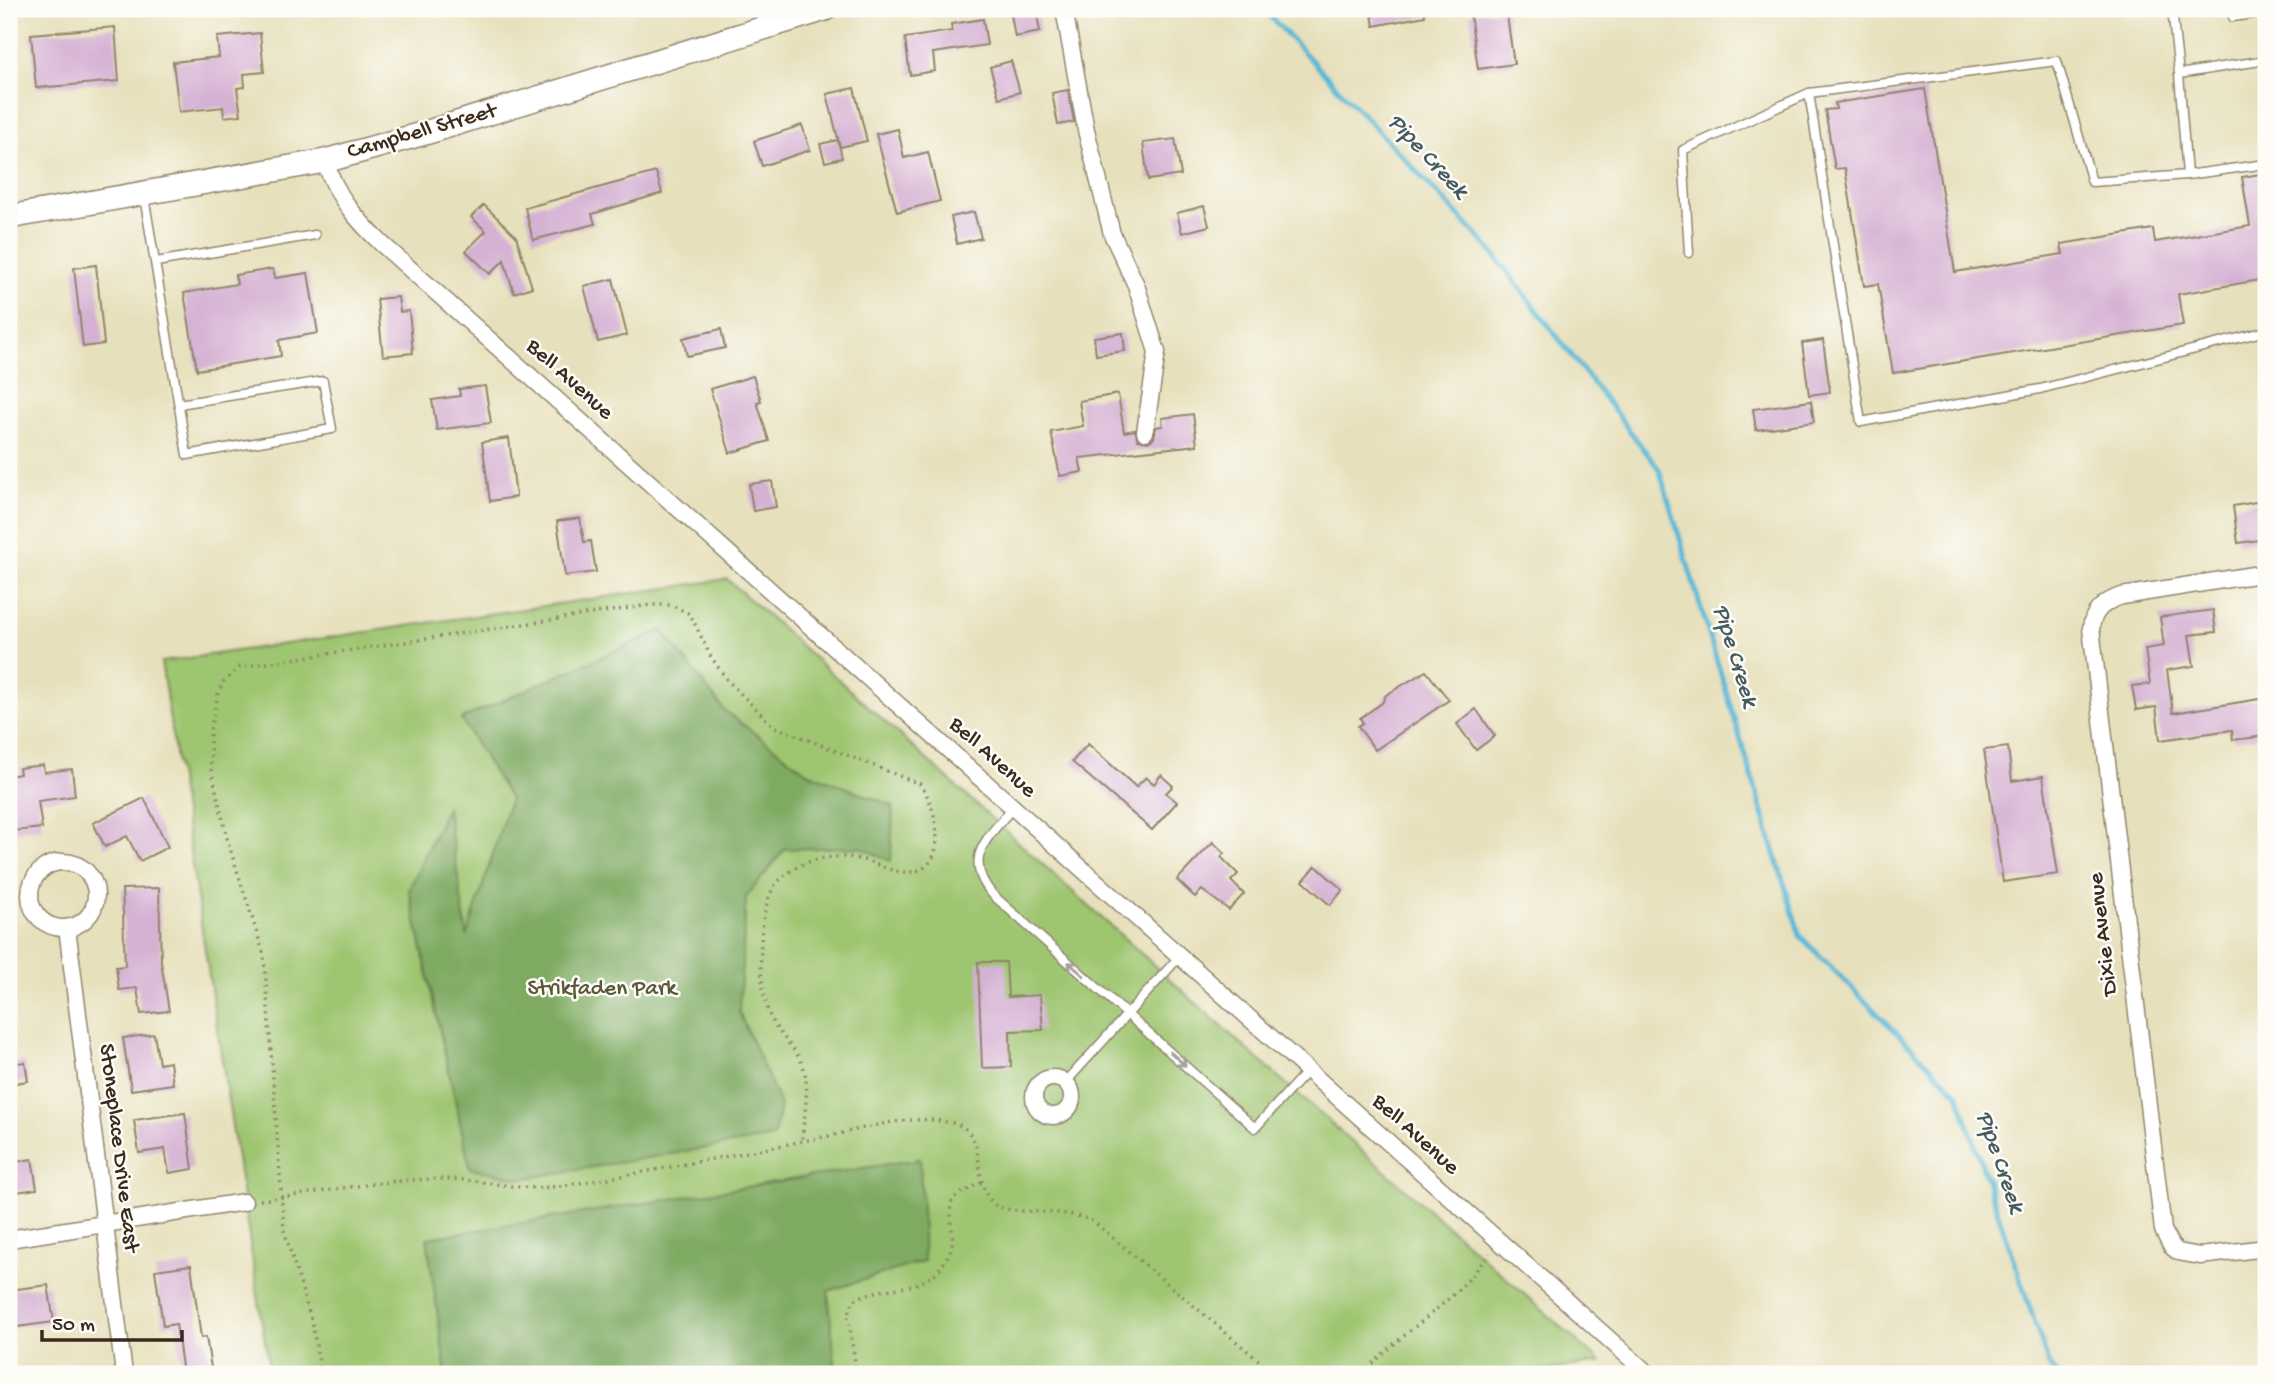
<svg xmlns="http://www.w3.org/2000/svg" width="2275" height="1383" viewBox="0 0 2275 1383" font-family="'Gochi Hand',sans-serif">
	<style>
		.green { fill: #9ec570; stroke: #6c7847; stroke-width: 2 }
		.forest { fill: #7eaa62; stroke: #5c6a40; stroke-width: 2 }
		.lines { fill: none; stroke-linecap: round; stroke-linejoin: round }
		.stream { stroke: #57b7d5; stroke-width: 5 }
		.building { fill: #d5b1d3 }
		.lane-casing { stroke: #91856d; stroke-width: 11 }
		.street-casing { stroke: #91856d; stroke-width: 19 }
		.secondary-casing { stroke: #91856d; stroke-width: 26 }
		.path { stroke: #91856d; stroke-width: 3.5; stroke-dasharray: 2 5; stroke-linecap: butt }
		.lane { stroke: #fff; stroke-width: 8 }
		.street { stroke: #fff; stroke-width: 16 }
		.secondary { stroke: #fff; stroke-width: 23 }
		.oneway { stroke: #a79f9a }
		.labels { text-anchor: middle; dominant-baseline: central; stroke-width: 5; stroke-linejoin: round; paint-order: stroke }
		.street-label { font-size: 23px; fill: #3b2a1e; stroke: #fdfcf7 }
		.park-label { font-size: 23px; fill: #595837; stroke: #fdfcf7 }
		.water-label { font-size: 24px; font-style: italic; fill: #455b5e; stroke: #fdfcf7 }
	</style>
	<rect width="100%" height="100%" fill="#fdfcf7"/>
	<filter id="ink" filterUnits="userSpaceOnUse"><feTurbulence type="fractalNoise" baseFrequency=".0143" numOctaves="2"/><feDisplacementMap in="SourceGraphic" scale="14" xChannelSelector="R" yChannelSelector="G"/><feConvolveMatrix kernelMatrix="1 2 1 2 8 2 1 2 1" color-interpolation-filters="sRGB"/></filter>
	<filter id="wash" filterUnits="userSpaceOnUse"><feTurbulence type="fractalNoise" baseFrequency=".00686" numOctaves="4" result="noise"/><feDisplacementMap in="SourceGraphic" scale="28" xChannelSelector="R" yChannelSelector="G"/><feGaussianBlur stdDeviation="1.57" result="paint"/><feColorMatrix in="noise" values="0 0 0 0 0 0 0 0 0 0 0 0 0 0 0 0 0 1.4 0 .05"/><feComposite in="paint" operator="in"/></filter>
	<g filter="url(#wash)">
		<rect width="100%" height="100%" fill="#e7e0bc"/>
		<polygon class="green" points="727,579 1240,1043 1601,1362 1523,1374 270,1374 161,662"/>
		<g class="forest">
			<polygon points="662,630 725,711 807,772 893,806 891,861 859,847 785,849 746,897 739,1012 780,1104 774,1137 521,1179 470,1168 409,890 447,807 467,936 510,799 461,719"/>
			<polygon points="920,1159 924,1261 828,1291 836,1374 446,1374 427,1238"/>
		</g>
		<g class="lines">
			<polyline class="stream" points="1263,9 1489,248 1659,469 1800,936 1958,1094 2049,1365 2056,1374"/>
		</g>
		<g id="blocks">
			<g class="building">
				<polygon points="1010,9 1036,9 1040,32 1015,37"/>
				<polygon points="1371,9 1424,9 1425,16 1374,26"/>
				<polygon points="1506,9 1514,64 1478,69 1470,14"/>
				<polygon points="983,19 987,45 933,53 935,71 910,75 905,38 952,31 951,24"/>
				<polygon points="115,27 119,81 36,88 31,34"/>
				<polygon points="260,33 264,72 244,74 245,87 237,88 241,115 224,117 223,107 179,112 173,62 219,57 217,37"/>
				<polygon points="1011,61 1020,92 999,98 990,67"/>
				<polygon points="854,88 867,141 840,147 827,94"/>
				<polygon points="1925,89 1955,272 2063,254 2061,244 2153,229 2155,242 2250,226 2242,177 2266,173 2266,279 2178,294 2183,325 1893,373 1878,284 1864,286 1845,168 1835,169 1825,110 1836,109 1835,103"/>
				<polygon points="1068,90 1074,122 1058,125 1052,93"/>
				<polygon points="802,125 810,150 762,166 754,141"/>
				<polygon points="898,129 904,158 928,152 940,201 897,212 876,134"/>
				<polygon points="1175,139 1181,175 1148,180 1143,143"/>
				<polygon points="838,140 842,158 825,162 820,144"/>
				<polygon points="656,172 662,193 592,214 595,224 533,240 525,208"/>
				<polygon points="484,205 516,236 532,287 514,293 504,260 490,274 466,251 486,231 471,217"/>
				<polygon points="1204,206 1209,226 1182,233 1177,213"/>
				<polygon points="974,212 981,238 957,244 951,217"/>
				<polygon points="96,265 104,344 83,347 74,268"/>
				<polygon points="273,269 275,278 308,273 318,333 279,340 281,356 197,370 184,293 237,284 235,275"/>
				<polygon points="613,279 627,335 598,342 584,286"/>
				<polygon points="398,297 400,312 409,311 413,353 383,356 377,299"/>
				<polygon points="721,329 725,348 687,356 683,338"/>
				<polygon points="1123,333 1125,351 1096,355 1094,337"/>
				<polygon points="1823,340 1830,392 1809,395 1802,343"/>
				<polygon points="753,376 761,401 757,402 769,441 730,453 710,389"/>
				<polygon points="485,386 491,423 437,430 432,400 460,396 459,389"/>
				<polygon points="1118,394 1124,432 1135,430 1138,440 1148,442 1154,438 1156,427 1163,426 1162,418 1193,414 1197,445 1079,458 1082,472 1060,476 1051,432 1083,426 1079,401"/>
				<polygon points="1811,401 1814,422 1756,430 1753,409"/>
				<polygon points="509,438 516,497 490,501 482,442"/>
				<polygon points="772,481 776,507 753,511 749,484"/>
				<polygon points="2262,501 2266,539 2238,543 2233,506"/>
				<polygon points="580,518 584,542 591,541 596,572 565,576 557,521"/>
				<polygon points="2213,610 2216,632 2189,635 2194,666 2167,670 2173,713 2266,698 2266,736 2233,740 2232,730 2160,740 2156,707 2136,710 2132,686 2150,684 2145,649 2164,646 2160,617"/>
				<polygon points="1426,671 1449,700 1375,750 1358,726 1363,723 1360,718 1382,703 1386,695"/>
				<polygon points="1476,709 1495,736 1476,750 1457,724"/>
				<polygon points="1088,744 1136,787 1146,777 1154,784 1161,775 1173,786 1166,793 1177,802 1152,830 1072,762"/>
				<polygon points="2008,747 2012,781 2043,776 2058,874 2003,882 1984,750"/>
				<polygon points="43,765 44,772 72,769 75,796 38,801 42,828 14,831 9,776 20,774 19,768"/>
				<polygon points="144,798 168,847 140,861 127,836 105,847 93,823"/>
				<polygon points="1213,842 1224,853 1221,857 1238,874 1231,881 1244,894 1229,910 1202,890 1195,897 1177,880"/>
				<polygon points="1316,866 1343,890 1330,905 1303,881"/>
				<polygon points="159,888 161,962 169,1011 141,1014 137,988 119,990 116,967 125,966 122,889"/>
				<polygon points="978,962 1006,962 1008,997 1040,995 1043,1030 1010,1031 1011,1067 982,1068"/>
				<polygon points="154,1034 159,1064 170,1062 173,1084 131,1090 123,1038"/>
				<polygon points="25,1062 28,1081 9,1084 9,1064"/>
				<polygon points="185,1113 193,1169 169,1173 165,1149 139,1153 134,1120"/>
				<polygon points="32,1159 37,1189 9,1193 9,1163"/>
				<polygon points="191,1265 201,1338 206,1337 212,1374 183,1374 176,1324 163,1326 155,1270"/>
				<polygon points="48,1285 54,1322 9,1328 9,1290"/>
			</g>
		</g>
	</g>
	<g filter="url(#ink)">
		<use href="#blocks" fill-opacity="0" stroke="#91856d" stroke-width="2"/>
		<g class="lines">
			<defs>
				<g id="lane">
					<polyline points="2172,9 2179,74 2266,60"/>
					<polyline points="2233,17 2266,12"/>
					<polyline points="2179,74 2187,175 2266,164"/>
					<polyline points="2187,175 2092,182 2057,61 1809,93 1861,422 2040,389 2266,331"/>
					<polyline points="144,196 187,455 332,429 323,381 179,404"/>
					<polyline points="1689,253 1683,150 1809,93"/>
					<polyline points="156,262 315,235"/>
					<path d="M 1013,807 C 988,838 961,858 993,895 L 1255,1128 L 1308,1070"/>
					<polyline points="1065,1083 1180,956"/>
				</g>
				<g id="street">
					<polyline points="1064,9 1086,130 1112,234 1136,285 1157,352 1145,432"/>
					<path d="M 325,161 C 336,196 355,218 382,244 L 1648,1374"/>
					<path d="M 2266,573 L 2122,596 C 2105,601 2093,610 2091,628 L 2163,1230 L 2171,1246 L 2178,1252 L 2200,1256 L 2266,1248"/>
					<circle cx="63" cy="895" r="33"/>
					<polyline points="67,928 124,1374"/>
					<circle cx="1053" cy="1097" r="19"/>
					<polyline points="9,1239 244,1202"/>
				</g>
				<polyline id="secondary" points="9,217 325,161 425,133 825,9"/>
			</defs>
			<use href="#lane" class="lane-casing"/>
			<use href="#street" class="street-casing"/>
			<use href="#secondary" class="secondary-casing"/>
			<g class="path">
				<path d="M 260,1200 C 322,1193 386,1178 449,1179 C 486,1180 522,1192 559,1186 C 647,1173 736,1154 824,1137 C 869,1128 907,1113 953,1123 C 990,1132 970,1182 993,1203 C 1007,1217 1065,1206 1094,1222 L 1275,1374"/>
				<path d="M 321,1374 L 312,1323 L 284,1230 L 264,955 L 228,842 L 211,769 L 210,730 L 218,694 L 223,682 L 240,667 L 650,605 L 671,605 L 690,614 L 711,657 L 727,680 L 773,726 L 920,784 C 936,804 952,869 910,872 C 894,874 879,864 864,860 C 833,852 797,859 776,884 C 756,910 757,990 771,1018 C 779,1036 797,1049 803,1066 C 811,1088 803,1118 802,1141"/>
				<path d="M 857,1374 L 848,1316 L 853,1301 C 885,1280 929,1301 950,1251 C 957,1234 946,1216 953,1198 L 982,1182"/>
				<path d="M 1363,1374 C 1402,1330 1457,1303 1489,1253"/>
			</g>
			<use href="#lane" class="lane"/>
			<use href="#street" class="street"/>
			<use href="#secondary" class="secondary"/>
		</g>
		<defs><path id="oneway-shaft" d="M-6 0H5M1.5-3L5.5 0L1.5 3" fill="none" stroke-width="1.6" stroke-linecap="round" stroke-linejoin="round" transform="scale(1.75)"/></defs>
		<g class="oneway">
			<use href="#oneway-shaft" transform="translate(1076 969) rotate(-139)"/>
			<use href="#oneway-shaft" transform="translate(1178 1059) rotate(42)"/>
		</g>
	</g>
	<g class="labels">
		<g class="street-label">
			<text transform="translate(422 132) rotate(-16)">Campbell Street</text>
			<text transform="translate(569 380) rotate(42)">Bell Avenue</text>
			<text transform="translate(992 758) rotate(42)">Bell Avenue</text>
			<text transform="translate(2104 934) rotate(-97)">Dixie Avenue</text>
			<text transform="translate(1415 1135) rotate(42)">Bell Avenue</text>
			<text transform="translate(118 1148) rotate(83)">Stoneplace Drive East</text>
		</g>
		<g class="park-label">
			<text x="602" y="989">Strikfaden Park</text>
		</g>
		<g class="water-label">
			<text transform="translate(1427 157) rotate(47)">Pipe Creek</text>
			<text transform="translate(1734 656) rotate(73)">Pipe Creek</text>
			<text transform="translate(1999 1162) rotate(71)">Pipe Creek</text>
		</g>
	</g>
	<rect width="2275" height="1383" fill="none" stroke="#fdfcf7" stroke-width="35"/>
	<path d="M42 1330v10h140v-10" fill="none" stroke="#3b2a1e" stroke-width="3.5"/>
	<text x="52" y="1330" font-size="21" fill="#3b2a1e" stroke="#fdfcf7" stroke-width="5" paint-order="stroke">50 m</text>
</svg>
